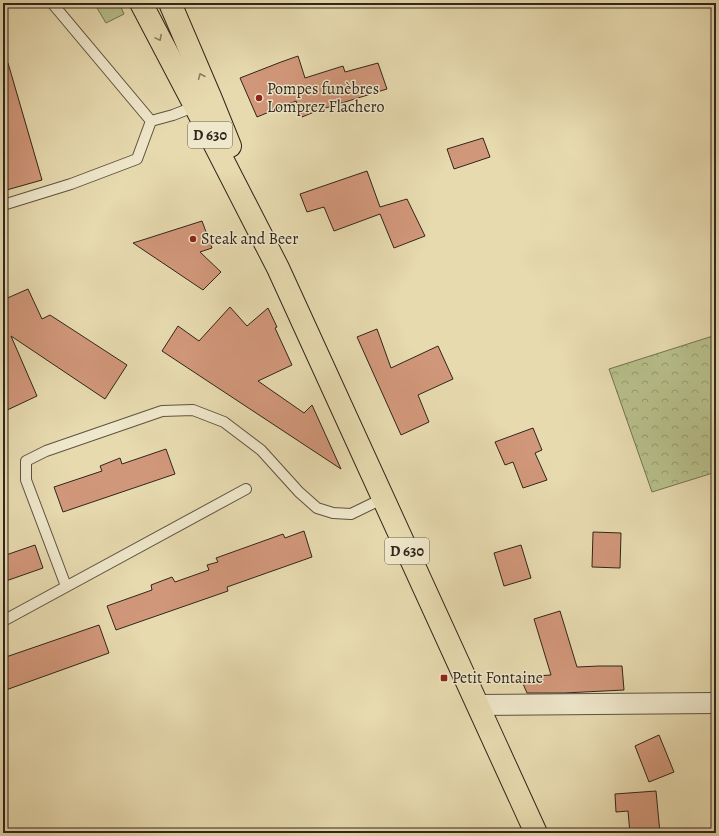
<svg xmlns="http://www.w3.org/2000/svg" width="719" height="836" viewBox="0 0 719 836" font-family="Alegreya,serif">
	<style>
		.grass { fill: #b7bf8a; stroke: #747252 }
		.forest { fill: url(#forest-crowns); stroke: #747252 }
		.building { fill: #d1977a; stroke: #30261b }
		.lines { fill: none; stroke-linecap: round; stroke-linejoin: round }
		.service-casing { stroke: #5e5340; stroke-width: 12 }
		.minor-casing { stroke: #5e5340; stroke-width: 22 }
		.primary-casing { stroke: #30261b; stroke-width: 24 }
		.service { stroke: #efe7cb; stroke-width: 10 }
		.minor { stroke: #efe7cb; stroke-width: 20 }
		.primary { stroke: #e7daaf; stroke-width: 22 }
		.oneway { stroke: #8c8065 }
		.poi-dot { fill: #8f2418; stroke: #efe7cb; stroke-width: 1.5 }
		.labels { text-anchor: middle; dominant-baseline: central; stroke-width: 3; stroke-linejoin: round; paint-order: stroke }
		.shield { fill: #efe7cb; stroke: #696050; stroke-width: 1 }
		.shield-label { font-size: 15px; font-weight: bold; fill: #30261b }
		.poi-label { font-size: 16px; fill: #30261b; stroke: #efe7cb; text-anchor: start }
	</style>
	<defs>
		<pattern id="forest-crowns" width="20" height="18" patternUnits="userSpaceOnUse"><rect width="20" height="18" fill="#b7bf8a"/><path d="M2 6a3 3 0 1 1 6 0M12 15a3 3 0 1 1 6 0" fill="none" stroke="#959b70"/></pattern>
	</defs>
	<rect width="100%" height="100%" fill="#e7daaf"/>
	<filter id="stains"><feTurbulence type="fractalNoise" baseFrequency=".005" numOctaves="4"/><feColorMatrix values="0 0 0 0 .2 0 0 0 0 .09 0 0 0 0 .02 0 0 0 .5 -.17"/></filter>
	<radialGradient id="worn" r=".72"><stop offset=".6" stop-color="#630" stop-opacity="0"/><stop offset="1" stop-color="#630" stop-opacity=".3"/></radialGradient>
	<polygon class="grass" points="94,3 119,3 124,14 106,23"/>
	<polygon class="forest" points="716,335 716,472 652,492 609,369"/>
	<g class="building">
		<polygon points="298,56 305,78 343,66 345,72 378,63 387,89 319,110 302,117 296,101 257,117 240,78 281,62"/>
		<polygon points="8,63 42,180 3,191 3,64"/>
		<polygon points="483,138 490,157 454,169 447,149"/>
		<polygon points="367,171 380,207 407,199 425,236 394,248 380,214 334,231 324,207 307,212 300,194"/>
		<polygon points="202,221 212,248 200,252 221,272 203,290 133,243"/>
		<polygon points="28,289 42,319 50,315 127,365 105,399 11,336 37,396 3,412 3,300"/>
		<polygon points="230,307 247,326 268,308 277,327 275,328 292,365 258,381 304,413 312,405 341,469 162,351 178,326 199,341"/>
		<polygon points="377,329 391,368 438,346 453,379 418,395 429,422 401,435 357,337"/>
		<polygon points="533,428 542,450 535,453 547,480 523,488 513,462 505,465 495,442"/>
		<polygon points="166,449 175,474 63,512 54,487 102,471 100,466 120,458 122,464"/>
		<polygon points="304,531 312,557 227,587 228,591 116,630 107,606 152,590 151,585 172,577 175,582 209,570 207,565 218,562 216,558 283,534 285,538"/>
		<polygon points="593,532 621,533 620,568 592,567"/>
		<polygon points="35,545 43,568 3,582 3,556"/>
		<polygon points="521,545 531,578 504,586 494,553"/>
		<polygon points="560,611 577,667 599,666 622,666 624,690 564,693 527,693 520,677 551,675 534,619"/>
		<polygon points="99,625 109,653 3,691 3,658"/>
		<polygon points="659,735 674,772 649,782 635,746"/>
		<polygon points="656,791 660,833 630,833 628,811 616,812 615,794"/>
	</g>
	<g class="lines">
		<defs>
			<g id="service">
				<polyline points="52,3 151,121 173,115 196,106"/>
				<polyline points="3,205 71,184 137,159 151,121"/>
				<polyline points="66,586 26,480 26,461 46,451 162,411 193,410 224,422 261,450 299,492 317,508 333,513 351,514 384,498"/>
				<polyline points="3,621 246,489"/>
			</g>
			<polyline id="minor" points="477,705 716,703"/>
			<g id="primary">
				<polyline points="141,3 195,106 278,268 536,833"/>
				<polyline points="170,3 211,99 230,146"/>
			</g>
		</defs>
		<use href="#service" class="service-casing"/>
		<use href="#minor" class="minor-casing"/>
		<use href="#primary" class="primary-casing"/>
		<use href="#service" class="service"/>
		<use href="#minor" class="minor"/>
		<use href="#primary" class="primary"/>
	</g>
	<defs><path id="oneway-chevron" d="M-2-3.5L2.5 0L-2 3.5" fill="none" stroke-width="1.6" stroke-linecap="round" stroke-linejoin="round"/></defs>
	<g class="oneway">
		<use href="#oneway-chevron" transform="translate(159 38) rotate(62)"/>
		<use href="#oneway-chevron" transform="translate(201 76) rotate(-113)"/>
	</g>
	<g class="poi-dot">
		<circle cx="259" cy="98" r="4"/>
		<circle cx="193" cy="239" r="4"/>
		<rect x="440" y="674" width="8" height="8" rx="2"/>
	</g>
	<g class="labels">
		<g class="shield">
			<rect x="188" y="122" width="44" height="26" rx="3"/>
			<rect x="385" y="538" width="44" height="26" rx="3"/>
		</g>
		<g class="shield-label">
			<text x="210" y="135">D 630</text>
			<text x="407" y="551">D 630</text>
		</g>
		<g class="poi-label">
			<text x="267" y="89">Pompes funèbres<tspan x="267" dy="18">Lomprez Flachero</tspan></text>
			<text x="201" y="239">Steak and Beer</text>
			<text x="452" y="678">Petit Fontaine</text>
		</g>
	</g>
	<rect width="719" height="836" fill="none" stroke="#e7daaf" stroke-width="16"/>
	<rect x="4" y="4" width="711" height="828" fill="none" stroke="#30261b" stroke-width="2"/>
	<rect x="8" y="8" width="703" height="820" fill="none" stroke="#30261b"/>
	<rect width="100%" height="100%" filter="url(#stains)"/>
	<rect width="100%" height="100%" fill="url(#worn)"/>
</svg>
